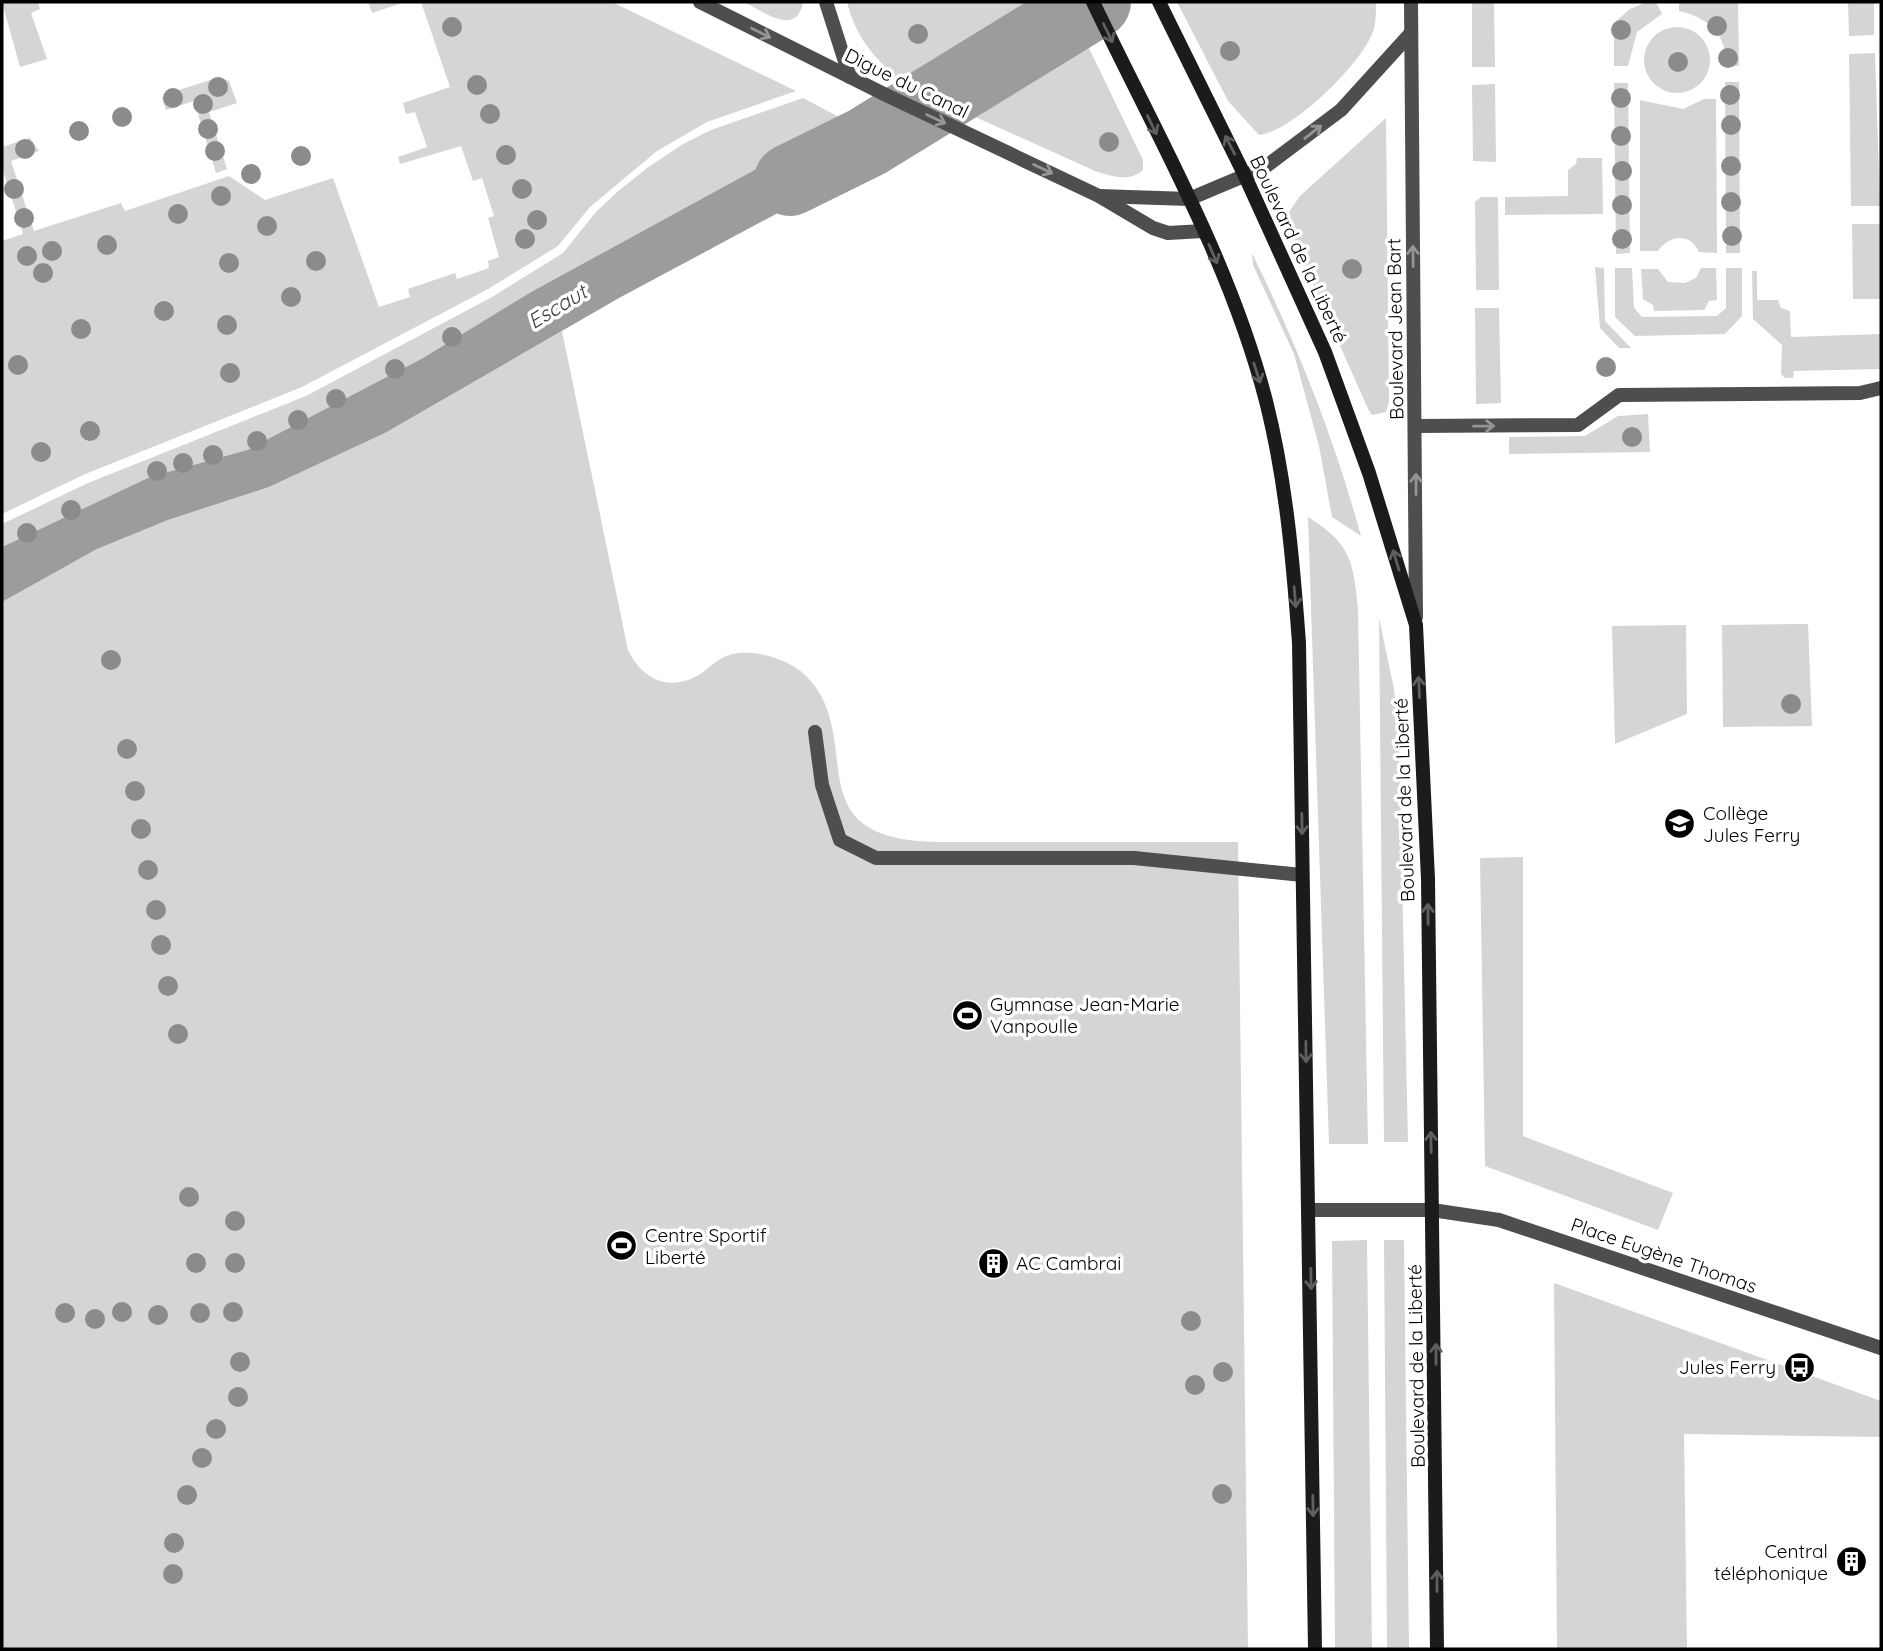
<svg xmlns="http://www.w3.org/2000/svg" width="1883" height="1651" viewBox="0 0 1883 1651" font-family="Quicksand,sans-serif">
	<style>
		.green { fill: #d5d5d5 }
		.water { fill: #9c9c9c }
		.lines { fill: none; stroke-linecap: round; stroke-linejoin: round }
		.river { stroke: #9c9c9c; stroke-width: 72 }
		.service { stroke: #4e4e4e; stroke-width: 14 }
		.minor { stroke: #4e4e4e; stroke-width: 14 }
		.secondary { stroke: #1b1b1b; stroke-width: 14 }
		.tree { fill: #8b8b8b }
		.oneway { stroke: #959595 }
		.oneway2 { stroke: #5f5f5f }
		.labels { text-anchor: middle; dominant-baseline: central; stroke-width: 7; stroke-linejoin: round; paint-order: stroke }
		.street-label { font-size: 19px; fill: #000; stroke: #fff }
		.poi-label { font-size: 19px; fill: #000; stroke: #fff; text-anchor: start }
		.water-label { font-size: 21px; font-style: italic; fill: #3d3d3d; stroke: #fff }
	</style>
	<rect width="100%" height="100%" fill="#fff"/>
	<g class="green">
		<polygon points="2,2 38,2 40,9 31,13 47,59 20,67"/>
		<polygon points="368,2 405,2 372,13"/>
		<polygon points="421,2 612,2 796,91 707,122 657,151 590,207 558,246 488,289 302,387 83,475 2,514 2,241 23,234 2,167 2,147 30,138 39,151 11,161 34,231 121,203 125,211 229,176 265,200 333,178 379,307 410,297 408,289 455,273 457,279 489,268 488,261 499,257 488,218 494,216 482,178 473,181 461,146 400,164 398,157 427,147 415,112 406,114 403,103 450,87"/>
		<path d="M 744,2 L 803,2 C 797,38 763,11 744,2 Z"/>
		<path d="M 847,2 L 1037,2 L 904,84 C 876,60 856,39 847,2 Z"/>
		<path d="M 1177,2 L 1376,2 C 1376,10 1376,21 1374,29 C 1364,62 1292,132 1259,135 L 1228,101 Z"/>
		<polygon points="1472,2 1494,2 1495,67 1472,67"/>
		<polygon points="1647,2 1656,2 1662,14 1637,32 1628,66 1614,66 1614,23 1630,9"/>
		<path d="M 1679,2 L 1738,2 L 1739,66 L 1726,66 C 1727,34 1709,18 1679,11 Z"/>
		<polygon points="1848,2 1874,2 1874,35 1849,36"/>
		<circle cx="1677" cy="60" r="33"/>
		<path d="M 1086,42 L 1143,160 L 1143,170 C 1128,183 1112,176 1095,171 L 971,115 Z"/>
		<polygon points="1875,53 1880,206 1851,206 1849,54"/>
		<polygon points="219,77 229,81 237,103 209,112 227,169 216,173 194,101 166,110 162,98 167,94"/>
		<polygon points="1725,82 1739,82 1740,253 1726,253"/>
		<polygon points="1614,83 1628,83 1630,253 1616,254"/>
		<polygon points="1495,84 1496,162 1473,161 1472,85"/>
		<polygon points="803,98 854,125 793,149 531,292 423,358 247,450 150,477 2,547 2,524 88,483 306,396 492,297 563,253 596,212 616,193 647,168 683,144 711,130"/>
		<path d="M 1704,99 L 1716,99 L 1717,253 L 1699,252 C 1690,232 1669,235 1658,251 L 1640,251 L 1640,100 L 1683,109 Z"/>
		<polygon points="1386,118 1389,402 1386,412 1372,415 1368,409 1284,219 1300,196"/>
		<polygon points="1577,158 1602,158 1603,214 1505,215 1505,197 1568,196 1568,170 1576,164"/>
		<polygon points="1481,197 1498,197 1499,290 1476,290 1475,202"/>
		<polygon points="1852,224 1881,224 1881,299 1853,299"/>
		<path d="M 1252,253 C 1297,345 1334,437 1361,536 L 1332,517 L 1319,446 L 1294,354 L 1253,265 Z"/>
		<polygon points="1595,267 1604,268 1605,321 1631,348 1619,348 1600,328"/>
		<polygon points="1615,268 1632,268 1634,308 1642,317 1717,316 1726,308 1726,268 1742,268 1742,316 1725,334 1635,336 1615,317"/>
		<polygon points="1701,268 1716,268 1717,300 1709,301 1704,310 1654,311 1653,305 1643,299 1641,269 1658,269 1668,282 1685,283 1696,278"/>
		<polygon points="1752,271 1757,271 1757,300 1778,300 1781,308 1790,311 1791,337 1881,334 1881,369 1794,371 1793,378 1785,378 1781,374 1782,345 1753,319"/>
		<polygon points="1475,308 1499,308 1501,403 1476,404"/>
		<path d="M 562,331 L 628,650 C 641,678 668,692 697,676 C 710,669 717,657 733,654 C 755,649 787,659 803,673 C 871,735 788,840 938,842 L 1238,842 L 1248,1649 L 2,1649 L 2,602 L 97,549 L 168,520 L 269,487 L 385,433 Z"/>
		<polygon points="1648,414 1650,452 1509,454 1509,437 1585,436 1618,416"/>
		<path d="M 1308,517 C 1351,544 1353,561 1358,609 L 1368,1144 L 1329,1144 Z"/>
		<polygon points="1379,618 1394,689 1399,744 1408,1142 1384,1142"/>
		<polygon points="1808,624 1812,726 1723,727 1722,625"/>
		<polygon points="1686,625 1687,714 1615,744 1612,626"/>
		<polygon points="1523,857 1523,1136 1673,1193 1658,1230 1485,1166 1480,858"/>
		<polygon points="1367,1240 1372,1649 1335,1649 1332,1241"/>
		<polygon points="1384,1240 1404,1240 1409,1649 1387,1649"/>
		<polygon points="1554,1283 1881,1401 1881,1437 1684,1434 1687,1649 1557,1649"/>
	</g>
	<g class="water">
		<polygon points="1037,2 1052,2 1075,49 988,104 925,71"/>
		<polygon points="854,125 905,150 817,192 619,298 385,433 269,487 168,520 97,549 2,602 2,547 150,477 247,450 423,358 531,292 793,149"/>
	</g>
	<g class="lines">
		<polyline class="river" points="790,180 867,142 1095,2"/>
		<g class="service">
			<polyline points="1416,426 1578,425 1619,395 1860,393 1881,388"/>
			<polyline points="815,732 822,785 840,840 876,858 1134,858 1302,875"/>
		</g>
		<g class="minor">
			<polyline points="700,2 886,95 1099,196 1153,228 1168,233 1203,231"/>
			<polyline points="826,2 850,77"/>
			<polyline points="1411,2 1416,617"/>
			<polyline points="1099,196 1189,199 1265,167 1341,110 1411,33"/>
			<polyline points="1310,1210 1432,1210 1499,1220 1881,1348"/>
		</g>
		<g class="secondary">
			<path d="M 1093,2 C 1155,132 1230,261 1266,401 C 1286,480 1293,561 1299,643 L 1315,1649"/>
			<polyline points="1159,2 1245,176 1325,352 1369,473 1416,625 1428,879 1437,1649"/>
		</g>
	</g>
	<g class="tree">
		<circle cx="1717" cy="26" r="10"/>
		<circle cx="452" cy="27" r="10"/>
		<circle cx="1621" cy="30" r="10"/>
		<circle cx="918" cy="34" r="10"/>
		<circle cx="1230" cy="51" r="10"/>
		<circle cx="1728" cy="58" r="10"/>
		<circle cx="1678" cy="62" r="10"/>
		<circle cx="477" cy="85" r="10"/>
		<circle cx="218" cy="87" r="10"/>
		<circle cx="1730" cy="95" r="10"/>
		<circle cx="173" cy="98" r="10"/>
		<circle cx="1621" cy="98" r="10"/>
		<circle cx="203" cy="104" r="10"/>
		<circle cx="490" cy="114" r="10"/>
		<circle cx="122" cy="117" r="10"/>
		<circle cx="1731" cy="125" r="10"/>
		<circle cx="208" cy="129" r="10"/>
		<circle cx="79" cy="131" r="10"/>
		<circle cx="1621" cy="136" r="10"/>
		<circle cx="1109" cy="142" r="10"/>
		<circle cx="25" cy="149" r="10"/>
		<circle cx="215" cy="151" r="10"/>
		<circle cx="506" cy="155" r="10"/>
		<circle cx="301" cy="156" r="10"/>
		<circle cx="1731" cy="166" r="10"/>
		<circle cx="1622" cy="171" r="10"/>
		<circle cx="251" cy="174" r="10"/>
		<circle cx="14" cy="189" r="10"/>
		<circle cx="522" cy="189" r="10"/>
		<circle cx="221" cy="196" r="10"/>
		<circle cx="1731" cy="202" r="10"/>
		<circle cx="1622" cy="205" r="10"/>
		<circle cx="178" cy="214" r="10"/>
		<circle cx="24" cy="218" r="10"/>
		<circle cx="537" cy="220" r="10"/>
		<circle cx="267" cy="226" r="10"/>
		<circle cx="1732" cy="236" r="10"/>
		<circle cx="525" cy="239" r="10"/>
		<circle cx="1622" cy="239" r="10"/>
		<circle cx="107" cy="245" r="10"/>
		<circle cx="52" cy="251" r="10"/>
		<circle cx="27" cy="256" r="10"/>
		<circle cx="316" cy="261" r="10"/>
		<circle cx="229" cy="263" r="10"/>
		<circle cx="1352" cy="269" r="10"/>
		<circle cx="43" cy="273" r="10"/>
		<circle cx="291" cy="297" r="10"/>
		<circle cx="164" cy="311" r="10"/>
		<circle cx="227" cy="325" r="10"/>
		<circle cx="81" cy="329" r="10"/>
		<circle cx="452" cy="337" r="10"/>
		<circle cx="18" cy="365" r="10"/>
		<circle cx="1606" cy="367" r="10"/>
		<circle cx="395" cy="369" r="10"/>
		<circle cx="230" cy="373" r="10"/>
		<circle cx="336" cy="399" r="10"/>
		<circle cx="298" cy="420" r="10"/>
		<circle cx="90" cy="431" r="10"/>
		<circle cx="1632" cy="437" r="10"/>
		<circle cx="257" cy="441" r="10"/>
		<circle cx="41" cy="452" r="10"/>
		<circle cx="213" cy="455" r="10"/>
		<circle cx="183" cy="463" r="10"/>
		<circle cx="157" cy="471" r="10"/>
		<circle cx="71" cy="510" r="10"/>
		<circle cx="27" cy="533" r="10"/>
		<circle cx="111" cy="660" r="10"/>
		<circle cx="1791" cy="704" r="10"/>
		<circle cx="127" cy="749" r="10"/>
		<circle cx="135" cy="791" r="10"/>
		<circle cx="141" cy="829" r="10"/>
		<circle cx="148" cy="870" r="10"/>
		<circle cx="156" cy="910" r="10"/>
		<circle cx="161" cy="945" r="10"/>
		<circle cx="168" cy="986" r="10"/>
		<circle cx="178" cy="1034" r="10"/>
		<circle cx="189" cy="1197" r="10"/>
		<circle cx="235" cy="1221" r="10"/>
		<circle cx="196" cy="1263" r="10"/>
		<circle cx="235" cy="1263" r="10"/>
		<circle cx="122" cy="1312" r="10"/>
		<circle cx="233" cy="1312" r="10"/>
		<circle cx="65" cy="1313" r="10"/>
		<circle cx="200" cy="1313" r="10"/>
		<circle cx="158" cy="1315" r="10"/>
		<circle cx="95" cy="1319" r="10"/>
		<circle cx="1191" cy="1321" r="10"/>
		<circle cx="240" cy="1362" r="10"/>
		<circle cx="1223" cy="1372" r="10"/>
		<circle cx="1195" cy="1385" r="10"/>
		<circle cx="238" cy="1397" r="10"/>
		<circle cx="216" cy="1429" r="10"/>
		<circle cx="202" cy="1458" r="10"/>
		<circle cx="1222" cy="1494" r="10"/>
		<circle cx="187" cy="1495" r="10"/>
		<circle cx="174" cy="1543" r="10"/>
		<circle cx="173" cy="1574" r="10"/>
	</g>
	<defs><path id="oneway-shaft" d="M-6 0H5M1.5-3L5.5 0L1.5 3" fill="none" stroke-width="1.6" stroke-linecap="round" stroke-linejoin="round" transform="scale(1.75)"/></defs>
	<g class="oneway">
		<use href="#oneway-shaft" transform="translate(761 33) rotate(27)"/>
		<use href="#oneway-shaft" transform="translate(936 119) rotate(25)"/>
		<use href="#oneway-shaft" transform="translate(1313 132) rotate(-38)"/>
		<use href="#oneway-shaft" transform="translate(1043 169) rotate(26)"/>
		<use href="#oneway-shaft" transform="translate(1413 256) rotate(-91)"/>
		<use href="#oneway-shaft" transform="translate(1484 426) rotate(-1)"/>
		<use href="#oneway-shaft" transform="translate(1416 484) rotate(-90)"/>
	</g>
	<g class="oneway2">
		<use href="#oneway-shaft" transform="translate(1108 33) rotate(64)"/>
		<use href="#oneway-shaft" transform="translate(1152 125) rotate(64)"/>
		<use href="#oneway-shaft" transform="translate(1230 145) rotate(-117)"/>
		<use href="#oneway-shaft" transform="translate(1213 254) rotate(67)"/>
		<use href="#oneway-shaft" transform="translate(1257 373) rotate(72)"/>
		<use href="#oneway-shaft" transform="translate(1396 560) rotate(-107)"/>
		<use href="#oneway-shaft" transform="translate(1295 597) rotate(85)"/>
		<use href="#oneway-shaft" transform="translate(1419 687) rotate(-93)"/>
		<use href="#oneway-shaft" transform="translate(1302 824) rotate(89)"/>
		<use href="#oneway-shaft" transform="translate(1428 914) rotate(-91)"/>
		<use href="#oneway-shaft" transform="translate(1306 1052) rotate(89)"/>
		<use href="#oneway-shaft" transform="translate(1431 1142) rotate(-91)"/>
		<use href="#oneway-shaft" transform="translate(1311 1279) rotate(89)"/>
		<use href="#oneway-shaft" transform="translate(1436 1354) rotate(-90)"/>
		<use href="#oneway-shaft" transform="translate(1313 1506) rotate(89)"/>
		<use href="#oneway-shaft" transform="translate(1437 1581) rotate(-90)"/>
	</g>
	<defs>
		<symbol id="school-disc" viewBox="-11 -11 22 22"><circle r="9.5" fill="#000" stroke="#fff"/><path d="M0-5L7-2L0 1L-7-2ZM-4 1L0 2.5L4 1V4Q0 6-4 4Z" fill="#fff"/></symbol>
		<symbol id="stadium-disc" viewBox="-11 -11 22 22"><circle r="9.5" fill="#000" stroke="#fff"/><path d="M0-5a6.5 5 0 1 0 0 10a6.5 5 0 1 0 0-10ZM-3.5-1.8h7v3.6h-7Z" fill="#fff"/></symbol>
		<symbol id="building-disc" viewBox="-11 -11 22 22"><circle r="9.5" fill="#000" stroke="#fff"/><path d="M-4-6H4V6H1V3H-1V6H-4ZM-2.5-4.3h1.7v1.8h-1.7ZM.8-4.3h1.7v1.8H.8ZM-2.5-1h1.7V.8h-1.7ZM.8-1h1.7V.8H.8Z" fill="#fff"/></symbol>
		<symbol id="bus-disc" viewBox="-11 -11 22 22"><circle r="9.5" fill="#000" stroke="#fff"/><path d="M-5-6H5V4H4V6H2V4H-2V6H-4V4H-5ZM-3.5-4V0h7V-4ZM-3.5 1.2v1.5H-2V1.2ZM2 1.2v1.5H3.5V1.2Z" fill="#fff"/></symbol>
	</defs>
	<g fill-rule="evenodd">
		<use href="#school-disc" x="1662" y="806" width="35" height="35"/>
		<use href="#stadium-disc" x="950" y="998" width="35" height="35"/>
		<use href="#stadium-disc" x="604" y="1228" width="35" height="35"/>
		<use href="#building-disc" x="976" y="1246" width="35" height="35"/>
		<use href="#bus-disc" x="1782" y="1350" width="35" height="35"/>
		<use href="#building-disc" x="1834" y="1544" width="35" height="35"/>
	</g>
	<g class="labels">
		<g class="street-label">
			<text transform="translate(907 83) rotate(26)">Digue du Canal</text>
			<text transform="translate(1299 249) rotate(65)">Boulevard de la Liberté</text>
			<text transform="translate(1395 329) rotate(-91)">Boulevard Jean Bart</text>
			<text transform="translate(1404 800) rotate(-92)">Boulevard de la Liberté</text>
			<text transform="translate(1664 1255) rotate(19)">Place Eugène Thomas</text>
			<text transform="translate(1416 1366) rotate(-91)">Boulevard de la Liberté</text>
		</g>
		<g class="poi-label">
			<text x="1703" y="813">Collège<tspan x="1703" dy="22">Jules Ferry</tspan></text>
			<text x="990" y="1004">Gymnase Jean-Marie<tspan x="990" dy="22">Vanpoulle</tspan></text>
			<text x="645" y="1235">Centre Sportif<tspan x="645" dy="22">Liberté</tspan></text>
			<text x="1016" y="1263">AC Cambrai</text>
			<text x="1776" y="1367" text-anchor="end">Jules Ferry</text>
			<text x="1828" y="1551" text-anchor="end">Central<tspan x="1828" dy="22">téléphonique</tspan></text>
		</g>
		<g class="water-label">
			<text transform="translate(557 306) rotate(-31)">Escaut</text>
		</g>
	</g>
	<rect width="1883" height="1651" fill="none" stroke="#000000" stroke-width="7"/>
</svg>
